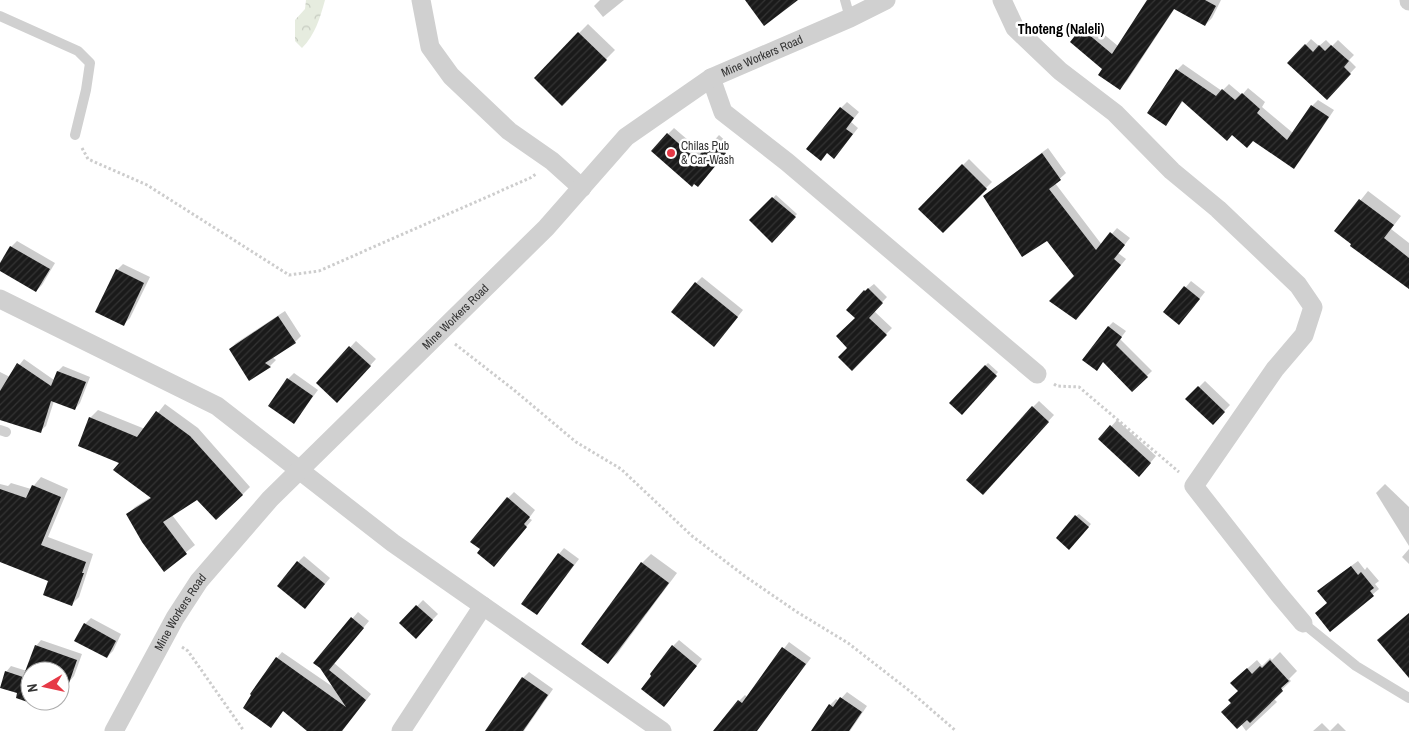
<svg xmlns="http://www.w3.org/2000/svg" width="1409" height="731" viewBox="0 0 1409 731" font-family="'Archivo Narrow',sans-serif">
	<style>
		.forest { fill: url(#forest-crowns) }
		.shadow { fill: #0003 }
		.building { fill: url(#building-hatch) }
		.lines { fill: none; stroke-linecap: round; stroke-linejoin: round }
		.path { stroke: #cdcdcd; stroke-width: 3; stroke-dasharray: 2.5 2.5; stroke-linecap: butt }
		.lane { stroke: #d0d0d0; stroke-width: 10 }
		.street { stroke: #d0d0d0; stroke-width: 19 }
		.poi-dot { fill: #e63946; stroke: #fff; stroke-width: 2 }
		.labels { text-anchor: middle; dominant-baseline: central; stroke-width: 5; stroke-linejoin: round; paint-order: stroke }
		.street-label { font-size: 12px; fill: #333; stroke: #fff }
		.poi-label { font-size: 12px; fill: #333; stroke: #fff; text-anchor: start }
		.neighbourhood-label { font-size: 14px; font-weight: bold; fill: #000; stroke: #fff }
	</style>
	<defs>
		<pattern id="forest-crowns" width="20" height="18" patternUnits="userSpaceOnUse" patternTransform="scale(1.25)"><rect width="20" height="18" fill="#e6ecdf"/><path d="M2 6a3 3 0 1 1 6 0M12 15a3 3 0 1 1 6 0" fill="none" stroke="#c6cbc0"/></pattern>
		<pattern id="building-hatch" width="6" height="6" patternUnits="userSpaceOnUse" patternTransform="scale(1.25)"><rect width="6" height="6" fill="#1a1a1a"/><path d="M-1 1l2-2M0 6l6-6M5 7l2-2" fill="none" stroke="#333"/></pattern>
	</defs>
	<rect width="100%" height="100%" fill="#fff"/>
	<path class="forest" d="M 306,0 L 325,0 C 320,18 315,35 302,48 L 295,41 L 295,20 L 305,9 Z"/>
	<g class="shadow">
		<polygon points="600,0 624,0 603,17 594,6"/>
		<polygon points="1149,0 1221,0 1212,18 1205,25 1175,8 1127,81 1120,88 1104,68 1082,29 1089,22 1118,46"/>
		<polygon points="588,24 615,50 562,104 535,78"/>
		<polygon points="1311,39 1319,46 1326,40 1332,46 1338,40 1354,55 1349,60 1356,67 1327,98 1289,63"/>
		<polygon points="1183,64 1222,91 1229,84 1242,95 1248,88 1265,102 1262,107 1293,133 1312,106 1318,100 1334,110 1300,161 1294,167 1253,140 1232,134 1183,101 1166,124 1177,70"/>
		<polygon points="847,102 859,112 851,122 858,128 840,151 828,152 841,108"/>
		<polygon points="674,128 703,153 719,135 731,146 704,179 668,134"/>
		<polygon points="1048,148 1066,173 1055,183 1102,245 1117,228 1130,238 1118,253 1126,259 1082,313 1075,276 1048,240 984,196"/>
		<polygon points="969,159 992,182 943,231 920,208"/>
		<polygon points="1368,191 1401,216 1391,229 1409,243 1409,288 1336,231"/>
		<polygon points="776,195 797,214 772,241 751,220"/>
		<polygon points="17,241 55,263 42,285 36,291 0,269 0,266 11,247"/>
		<polygon points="123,264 150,277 130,318 124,324 117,270"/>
		<polygon points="702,277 743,310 720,339 696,283"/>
		<polygon points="1191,281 1205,292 1185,317 1165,312"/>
		<polygon points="874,284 887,297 874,311 892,328 852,369 849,348 865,291"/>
		<polygon points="285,311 301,336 295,342 272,357 276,360 270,366 250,379 230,349 236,343"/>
		<polygon points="1113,322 1126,331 1120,339 1152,371 1132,390 1108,327"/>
		<polygon points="356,341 376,359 343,395 317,383"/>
		<polygon points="24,359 54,380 58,371 63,366 90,377 80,403 75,409 54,401 46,426 40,431 0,418 0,372 10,377"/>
		<polygon points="988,363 998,372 962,413 951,403"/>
		<polygon points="294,373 318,390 294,422 288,379"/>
		<polygon points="1205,381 1230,405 1213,423 1187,399"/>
		<polygon points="1039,401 1054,415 989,487 1033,407"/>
		<polygon points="165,404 198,428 250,487 242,495 198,499 172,515 195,545 164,570 127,515 135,507 151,497 121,462 90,418 98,410 145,429"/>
		<polygon points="1117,420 1156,456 1145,469 1100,439"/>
		<polygon points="41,477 68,489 48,537 93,554 79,597 71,605 50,581 0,560 0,484 8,486 11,483 31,489"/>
		<polygon points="1385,484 1409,507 1409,546 1376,493"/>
		<polygon points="514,492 535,510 529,518 532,520 499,559 508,498"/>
		<polygon points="1079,514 1091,524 1069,549 1076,516"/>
		<polygon points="564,548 579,559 537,614 559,554"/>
		<polygon points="1409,549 1409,564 1402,557"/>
		<polygon points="651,554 677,573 617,654 608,663 642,563"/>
		<polygon points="304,556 330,578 311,601 298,562"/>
		<polygon points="1358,561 1365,570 1367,567 1379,581 1375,584 1379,589 1331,630 1325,585"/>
		<polygon points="423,600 438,614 416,637 401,623"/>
		<polygon points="358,612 369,621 334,663 371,694 342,731 309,731 284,710 271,727 277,658 282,652 336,689 321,667 315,662"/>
		<polygon points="91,618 121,634 113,651 107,657 85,624"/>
		<polygon points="41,640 82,654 74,676 69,682 61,679 60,683 60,671 30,671 30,701 43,701 39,705 17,697 19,692 6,672 11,666 27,671 36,646"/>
		<polygon points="679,640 702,659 670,699 653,676 673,646"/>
		<polygon points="789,642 811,658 756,731 715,731 739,701 745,695 747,697"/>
		<polygon points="1280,652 1297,671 1289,679 1291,681 1273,698 1277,702 1246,731 1241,724 1232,703 1239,691 1241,674 1257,660 1262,666 1270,658 1272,660"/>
		<polygon points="529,672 553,689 524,731 488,731 523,678"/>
		<polygon points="847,692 867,706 850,731 812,731 830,705 836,699 839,701"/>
		<polygon points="1322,723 1330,731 1338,723 1346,731 1313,731"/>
	</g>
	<g class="building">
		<polygon points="745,0 798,0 764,26"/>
		<polygon points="1147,0 1205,0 1216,6 1205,26 1174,9 1120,90 1098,75 1102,69 1070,42 1081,28 1112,54"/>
		<polygon points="578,32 607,60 562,106 534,78"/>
		<polygon points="1305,44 1313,52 1319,45 1325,51 1331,45 1349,61 1344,67 1351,74 1327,100 1287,63"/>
		<polygon points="1176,69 1216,96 1222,89 1235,100 1242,93 1260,109 1257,113 1287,140 1311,105 1329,117 1294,169 1253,141 1247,148 1232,135 1227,141 1182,101 1166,126 1147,113"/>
		<polygon points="840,107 854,118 846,129 853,134 834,159 827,153 821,161 806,149"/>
		<polygon points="667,133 696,159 711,141 726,153 698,187 694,184 692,187 651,151"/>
		<polygon points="1042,153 1061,180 1049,189 1096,250 1110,232 1125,245 1114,259 1121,265 1076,320 1049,301 1074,276 1047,241 1022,257 983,196"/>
		<polygon points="962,164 987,189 943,233 918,209"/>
		<polygon points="772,197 796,217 772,243 749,220"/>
		<polygon points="1359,199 1394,225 1384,238 1409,258 1409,289 1350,246 1351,244 1334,231"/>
		<polygon points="10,246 50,269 36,292 0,271 0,263"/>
		<polygon points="116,269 144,283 124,326 95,312"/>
		<polygon points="695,282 738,317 714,347 671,312"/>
		<polygon points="1184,286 1200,299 1179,325 1163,312"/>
		<polygon points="868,288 883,303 869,318 887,335 852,371 838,357 847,348 836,336 855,318 846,310 864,290 865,291"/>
		<polygon points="278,316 296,343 265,363 271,367 249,381 229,349"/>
		<polygon points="1108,326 1122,337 1116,345 1148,377 1132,392 1103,362 1097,371 1082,360"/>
		<polygon points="349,346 371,366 337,403 316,383"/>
		<polygon points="17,363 51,386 57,371 86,382 75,410 51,401 41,433 0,420 0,391"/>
		<polygon points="985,365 997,376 962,415 949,403"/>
		<polygon points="287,378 313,396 294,424 268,406"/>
		<polygon points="1198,386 1225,412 1213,425 1185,399"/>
		<polygon points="1032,406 1049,422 983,495 966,480"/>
		<polygon points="156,411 190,436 243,495 216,520 197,500 163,522 187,554 164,572 142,542 126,514 151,498 113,470 119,463 78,446 89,417 137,437"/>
		<polygon points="1110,425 1151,463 1139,477 1098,439"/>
		<polygon points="32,485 61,497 41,545 86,562 82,573 84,573 72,606 43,595 48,581 0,562 0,489 26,498"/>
		<polygon points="507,497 530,517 524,524 527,527 494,567 477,553 480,549 470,542"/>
		<polygon points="1075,515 1089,527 1069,550 1056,538"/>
		<polygon points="558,553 574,565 537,615 521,604"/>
		<polygon points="297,561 325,584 305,609 277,586"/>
		<polygon points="641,562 669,583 608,664 581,644"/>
		<polygon points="1351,566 1358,575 1361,572 1374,588 1370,591 1374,596 1330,632 1315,613 1327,603 1317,591"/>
		<polygon points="416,605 433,620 416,639 399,623"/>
		<polygon points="1409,613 1409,678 1377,640"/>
		<polygon points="351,617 364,628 329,670 366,700 342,731 307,731 283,711 271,728 243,708 251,695 250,694 276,657 346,707 320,668 313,663"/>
		<polygon points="84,623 116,641 107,658 74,641"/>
		<polygon points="35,645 77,660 69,683 60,680 60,671 30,671 30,701 41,701 39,706 16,698 17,693 0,688 5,671 23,677"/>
		<polygon points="672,645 697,666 664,707 641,689 651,676 650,674"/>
		<polygon points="782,647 806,664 757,731 713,731 738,700 742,703"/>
		<polygon points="1270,660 1289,681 1281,688 1283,691 1250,723 1247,720 1237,729 1221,712 1231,703 1228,700 1238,691 1230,683 1247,668 1252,674 1260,666 1262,668"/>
		<polygon points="522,677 548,695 523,731 485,731"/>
		<polygon points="840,697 862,712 849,731 811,731 829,704 833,707"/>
	</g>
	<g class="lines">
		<g class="path">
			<polyline points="82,148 88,159 147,185 289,275 319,271 530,178 536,174"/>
			<polyline points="455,344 514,390 576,442 621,469 692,536 746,577 797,612 848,643 911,692 956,731"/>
			<polyline points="1054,384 1057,386 1079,387 1179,472"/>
			<polyline points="182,647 188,651 244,731"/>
		</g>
		<g class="lane">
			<polyline points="845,0 850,18"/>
			<polyline points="0,16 78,51 90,63 86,90 75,135"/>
			<polyline points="0,430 6,432"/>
			<polyline points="1303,623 1356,666 1409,698"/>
		</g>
		<g class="street">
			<polyline points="421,0 430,47 451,76 509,131 552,161 582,188"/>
			<polyline points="1002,0 1015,28 1060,71 1115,113 1172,171 1218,209 1298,285 1313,307 1304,335 1275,369 1194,486 1277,592 1303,623"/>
			<polyline points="1409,0 1409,1"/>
			<polyline points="711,78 723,112 787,162 1037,374"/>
			<polyline points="0,299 217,406 393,543 662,731"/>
			<path id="s1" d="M 114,731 L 175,618 L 199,581 L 270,499 L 546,228 L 626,137 L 711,78 L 850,18 L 886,0"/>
			<polyline points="401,731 483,606"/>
		</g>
	</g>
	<circle class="poi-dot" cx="671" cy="153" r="5"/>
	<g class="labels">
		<g class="street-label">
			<text stroke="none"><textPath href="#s1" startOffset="948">Mine Workers Road</textPath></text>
			<text stroke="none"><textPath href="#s1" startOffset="541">Mine Workers Road</textPath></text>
			<text stroke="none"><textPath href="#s1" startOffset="136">Mine Workers Road</textPath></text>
		</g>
		<g class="poi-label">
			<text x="681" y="146">Chilas Pub<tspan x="681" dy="14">&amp; Car-Wash</tspan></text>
		</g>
		<g class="neighbourhood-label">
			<text x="1061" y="29">Thoteng (Naleli)</text>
		</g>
	</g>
	<g transform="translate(45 686) rotate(261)"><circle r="24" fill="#ffffff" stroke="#adadad"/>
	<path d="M0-4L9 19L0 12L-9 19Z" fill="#e63946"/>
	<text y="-8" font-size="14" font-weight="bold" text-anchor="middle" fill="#333333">N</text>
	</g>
</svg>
